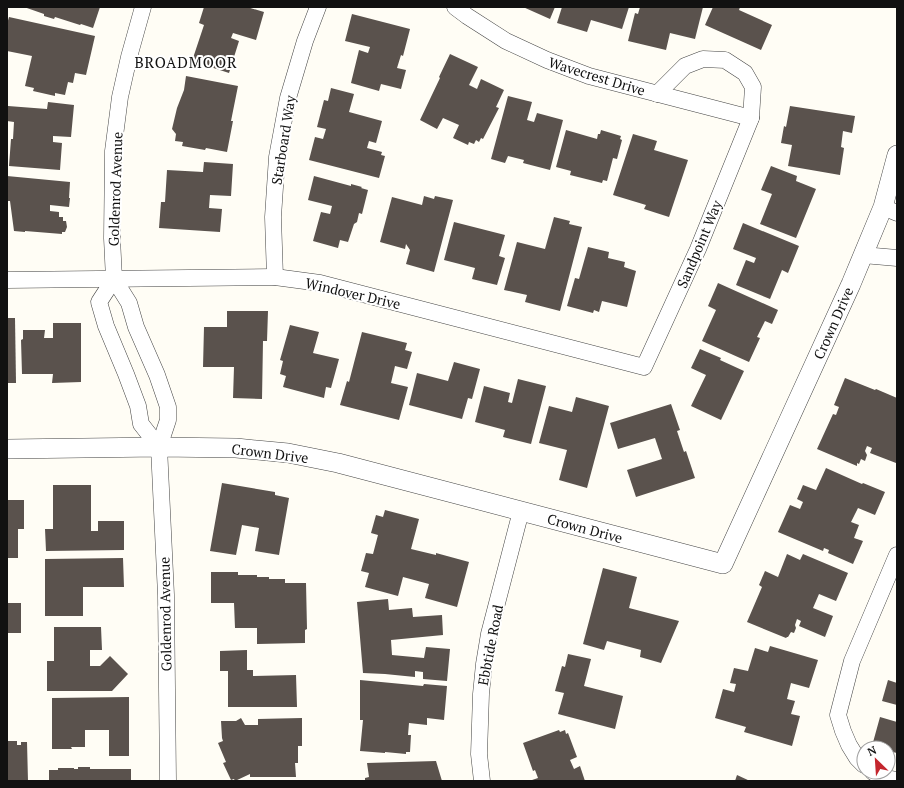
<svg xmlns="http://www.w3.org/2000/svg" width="904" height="788" viewBox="0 0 904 788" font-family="'PT Serif',serif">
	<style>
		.building { fill: #5a524d }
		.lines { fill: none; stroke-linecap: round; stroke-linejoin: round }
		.minor-casing { stroke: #444; stroke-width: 17 }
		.tertiary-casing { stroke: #444; stroke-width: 20 }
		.minor { stroke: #fff; stroke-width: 16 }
		.tertiary { stroke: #fff; stroke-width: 19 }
		.labels { text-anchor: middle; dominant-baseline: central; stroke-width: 4; stroke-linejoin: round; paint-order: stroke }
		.street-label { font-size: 14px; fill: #111; stroke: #fff }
		.neighbourhood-label { font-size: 15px; letter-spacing: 1px; fill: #111; stroke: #fff }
	</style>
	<rect width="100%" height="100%" fill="#fffdf5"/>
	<g class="building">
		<polygon points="24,7 100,7 93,28 81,24 80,25 55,17 54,19 44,16 44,14"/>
		<polygon points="204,7 247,7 264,12 256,40 233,33 231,38 239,41 229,73 192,61 204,25 199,23"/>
		<polygon points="523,7 555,7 550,19"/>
		<polygon points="562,7 629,7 622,29 591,20 587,32 557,23"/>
		<polygon points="640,7 703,7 695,39 670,33 666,50 628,41 635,13 638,14"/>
		<polygon points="713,7 740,7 739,10 772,25 761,50 705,25"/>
		<polygon points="352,14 410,29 403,56 401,55 397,68 406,70 401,89 381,84 379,91 351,83 359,50 368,53 370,47 345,41"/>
		<polygon points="9,17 95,36 86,75 75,73 73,83 68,82 65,95 55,93 55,96 33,91 34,88 25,86 32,56 7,51 7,24"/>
		<polygon points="450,54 478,67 469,85 477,89 481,79 504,90 496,107 499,108 483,139 481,138 479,142 476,140 474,144 469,142 468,145 453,138 459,125 443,118 437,129 420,120 440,78 439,77"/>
		<polygon points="186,76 238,86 231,121 233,121 227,152 206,148 205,150 182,146 183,142 175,141 176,134 172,129 177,108 184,90"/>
		<polygon points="331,88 354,94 349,112 382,121 376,143 369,141 367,148 382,152 381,155 385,156 379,178 309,160 315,137 323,139 326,129 317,127 324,100 328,101"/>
		<polygon points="508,96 532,102 527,120 534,122 537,113 563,120 550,170 523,163 524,160 508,156 505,163 491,159"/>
		<polygon points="48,102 74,105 71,137 53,136 53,142 62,143 60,170 9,166 11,139 13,139 14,122 7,121 8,106 47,109"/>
		<polygon points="790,106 855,116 852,133 843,131 841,147 844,148 840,175 788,166 792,145 781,143 784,126 786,127"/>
		<polygon points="566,130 597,139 598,134 600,134 601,130 621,136 620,139 622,140 617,159 613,158 607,181 603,180 602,183 570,175 571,171 556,167"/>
		<polygon points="633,134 657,141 654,150 688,160 669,217 644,209 646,205 613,195"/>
		<polygon points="204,162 233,164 231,196 210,195 209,208 222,209 220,232 159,228 161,202 165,202 167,170 203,172"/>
		<polygon points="771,166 797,176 796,181 816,189 796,238 760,224 772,194 761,190"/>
		<polygon points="7,176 70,182 69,198 70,198 69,207 50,205 50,211 59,212 59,217 63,217 63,221 66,221 67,227 65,232 62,232 62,234 25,231 25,232 14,231 10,201 7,201"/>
		<polygon points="314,176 351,186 351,184 362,187 361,188 368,190 362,214 359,213 357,222 354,224 348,242 340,240 338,248 313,241 321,212 330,214 332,206 308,200"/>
		<polygon points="424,196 434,199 435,196 453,200 434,272 406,264 410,250 406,244 405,249 380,242 392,197 422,205"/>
		<polygon points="554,217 570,221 569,224 582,227 560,311 525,302 527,295 504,290 517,242 545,249"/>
		<polygon points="454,222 505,235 499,256 505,258 497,285 472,279 475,268 444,260"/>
		<polygon points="743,223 799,246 788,273 782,270 770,299 736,285 746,260 754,263 756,258 733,249"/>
		<polygon points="588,247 609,252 608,258 625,262 624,267 636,271 627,307 602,301 599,312 594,310 593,313 567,306 575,278 579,279"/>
		<polygon points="718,283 778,310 772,324 765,321 757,337 760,338 749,362 702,341 716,310 708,306"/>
		<polygon points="227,311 268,311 267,341 263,341 262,399 233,398 234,367 203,367 204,327 227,327"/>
		<polygon points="7,318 15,318 16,383 7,383"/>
		<polygon points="53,323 81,323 81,382 52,383 53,374 22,374 21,340 23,339 23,330 45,330 44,338 53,338"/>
		<polygon points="290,325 319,332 313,353 339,359 331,388 326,387 324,398 283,387 286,376 280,374 283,361 280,360"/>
		<polygon points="362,332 407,343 405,350 412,352 407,369 395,366 391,383 408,387 399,420 340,405 347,381 349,382"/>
		<polygon points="700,349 721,358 720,360 744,371 721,420 691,406 706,375 691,368"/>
		<polygon points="454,362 480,369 472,399 468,398 462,419 409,405 417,373 448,381"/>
		<polygon points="845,378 875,390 876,389 897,398 897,461 896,463 870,453 872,448 867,446 865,451 867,455 865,461 861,459 859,464 857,463 857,466 817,449 833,414 836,415 839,407 834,405"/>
		<polygon points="518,379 546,386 531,444 503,437 505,430 475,422 484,386 510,393 508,402 512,403"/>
		<polygon points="576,397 609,406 587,488 559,480 567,450 539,443 549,406 572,412"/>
		<polygon points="671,404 680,430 677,431 684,452 686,451 695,478 636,497 627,470 662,459 655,438 618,449 610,423"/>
		<polygon points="826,468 862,484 863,483 885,492 875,515 858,508 851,522 859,525 854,538 863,541 853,564 828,553 829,550 824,548 823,551 778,532 790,505 800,509 803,502 797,499 803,485 816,490"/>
		<polygon points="222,483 275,492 275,495 289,498 279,555 255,551 259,528 242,525 236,555 210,551"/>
		<polygon points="53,485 91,485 91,531 98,531 98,521 124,521 124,550 46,551 45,529 53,529"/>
		<polygon points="7,500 24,500 24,529 18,529 18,558 7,558"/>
		<polygon points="385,510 419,519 411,549 436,555 436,553 469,562 457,607 425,598 429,584 403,577 398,596 365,587 369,573 361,571 366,553 373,554 378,535 371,533 376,515 383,517"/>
		<polygon points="787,554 800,560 803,554 848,573 836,601 819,594 813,608 833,616 825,637 799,626 801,621 797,619 795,625 796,628 794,633 791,632 788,637 787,637 786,638 747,622 762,587 759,585 765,571 778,577"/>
		<polygon points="123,558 124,587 83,587 83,616 45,616 45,559"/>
		<polygon points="603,568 637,577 629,608 679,621 661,663 640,657 641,650 607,641 604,650 583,644"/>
		<polygon points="211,572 238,572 238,575 257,575 257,577 269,577 269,579 285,579 285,583 306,583 307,629 305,630 305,643 257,644 257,628 235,628 234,603 211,603"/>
		<polygon points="388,599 389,610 412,608 413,617 442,615 443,635 391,640 392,655 424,658 426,647 450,649 447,681 423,679 423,672 415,671 415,677 385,674 363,673 357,602"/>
		<rect x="7" y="603" width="14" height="30"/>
		<polygon points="54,627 101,627 102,650 90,650 90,666 100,666 110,656 128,674 112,691 47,691 47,661 54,661"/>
		<polygon points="770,646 818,660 809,688 791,683 787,699 795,701 791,714 800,716 792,746 744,732 746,727 715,718 723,689 734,692 736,684 730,683 734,668 748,671 755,648 768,652"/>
		<polygon points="247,650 247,670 253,670 253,676 296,675 297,707 228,707 228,671 220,671 220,651"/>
		<polygon points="568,654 591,659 584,686 623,696 615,729 558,714 564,693 555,691 562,666 565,667"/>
		<polygon points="360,680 423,686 424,684 447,686 444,720 427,718 427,725 409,723 408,735 411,735 410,752 406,752 406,754 385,752 385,753 360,751 363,720 360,720"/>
		<polygon points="888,680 897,683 897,705 882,701"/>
		<polygon points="129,697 129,756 109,756 109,730 85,730 85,747 71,747 72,749 52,749 52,698"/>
		<polygon points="880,717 897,722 897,753 888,751 888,748 879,748 872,746"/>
		<polygon points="241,718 245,725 258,725 258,719 302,718 302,746 298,746 298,763 295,763 296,777 250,777 250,774 235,781 234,779 231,780 223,763 226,762 218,743 223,741 222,738 221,721 236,721"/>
		<polygon points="559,730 560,732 565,730 566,734 568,733 577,757 570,760 574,769 580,766 585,781 529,781 538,778 535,770 533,771 523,743"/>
		<polygon points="7,741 17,741 17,745 21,745 21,742 27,742 28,781 7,781"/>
		<polygon points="436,761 442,781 365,781 365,778 369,777 367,763"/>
		<polygon points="78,767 90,767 90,769 131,769 131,781 49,781 49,770 58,770 58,768 74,768 74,769 78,769"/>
		<polygon points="737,775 750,781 735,781"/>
	</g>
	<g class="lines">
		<defs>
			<g id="minor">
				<polyline points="143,7 129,57 120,97 113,151 112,238 114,279 129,303 136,327 157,375 168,407 168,420 159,447 166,595 168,781"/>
				<polyline points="455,7 467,16 506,41 547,60 589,76 751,118"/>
				<polyline points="883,207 897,213"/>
				<polyline points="863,255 897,258"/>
				<polyline points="275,277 273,217 277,157 288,98 305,41 318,7"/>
				<polyline points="114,279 99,302 106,326 126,374 138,406 141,424 159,447"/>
				<polyline points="7,280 275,277 320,283 644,367 698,249 751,118 753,87 745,73 725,60 703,59 685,66 657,94"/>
				<polyline points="864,765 857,758 849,745 843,731 838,715 852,661 897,555"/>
				<polyline points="873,772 881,777 897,780"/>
				<polyline points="482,781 479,754 481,694 484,664 489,634 521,511"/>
			</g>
			<polyline id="tertiary" points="7,449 159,447 236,448 288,453 338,463 723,564 851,284 883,207 897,155"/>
		</defs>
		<use href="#minor" class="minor-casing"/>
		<use href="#tertiary" class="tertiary-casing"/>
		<use href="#minor" class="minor"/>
		<use href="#tertiary" class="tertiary"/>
	</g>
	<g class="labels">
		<g class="street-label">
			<text transform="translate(597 76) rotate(17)">Wavecrest Drive</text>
			<text transform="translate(283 140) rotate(-81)">Starboard Way</text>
			<text transform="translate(115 189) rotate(-88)">Goldenrod Avenue</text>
			<text transform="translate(699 244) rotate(-67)">Sandpoint Way</text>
			<text transform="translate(353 293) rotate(13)">Windover Drive</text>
			<text transform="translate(833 323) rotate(-66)">Crown Drive</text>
			<text transform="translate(270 453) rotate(7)">Crown Drive</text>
			<text transform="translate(585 528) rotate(15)">Crown Drive</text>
			<text transform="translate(165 614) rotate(-91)">Goldenrod Avenue</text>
			<text transform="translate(490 645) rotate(-79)">Ebbtide Road</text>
		</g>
		<g class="neighbourhood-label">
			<text x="186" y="62">BROADMOOR</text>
		</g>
	</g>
	<rect width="904" height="788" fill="none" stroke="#111111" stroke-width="16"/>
	<g transform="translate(876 760) rotate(335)"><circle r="19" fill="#ffffff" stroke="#a0a0a0"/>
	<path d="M0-3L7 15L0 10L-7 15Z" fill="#c4262e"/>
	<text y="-6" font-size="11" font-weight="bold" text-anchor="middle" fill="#111111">N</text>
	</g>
</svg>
